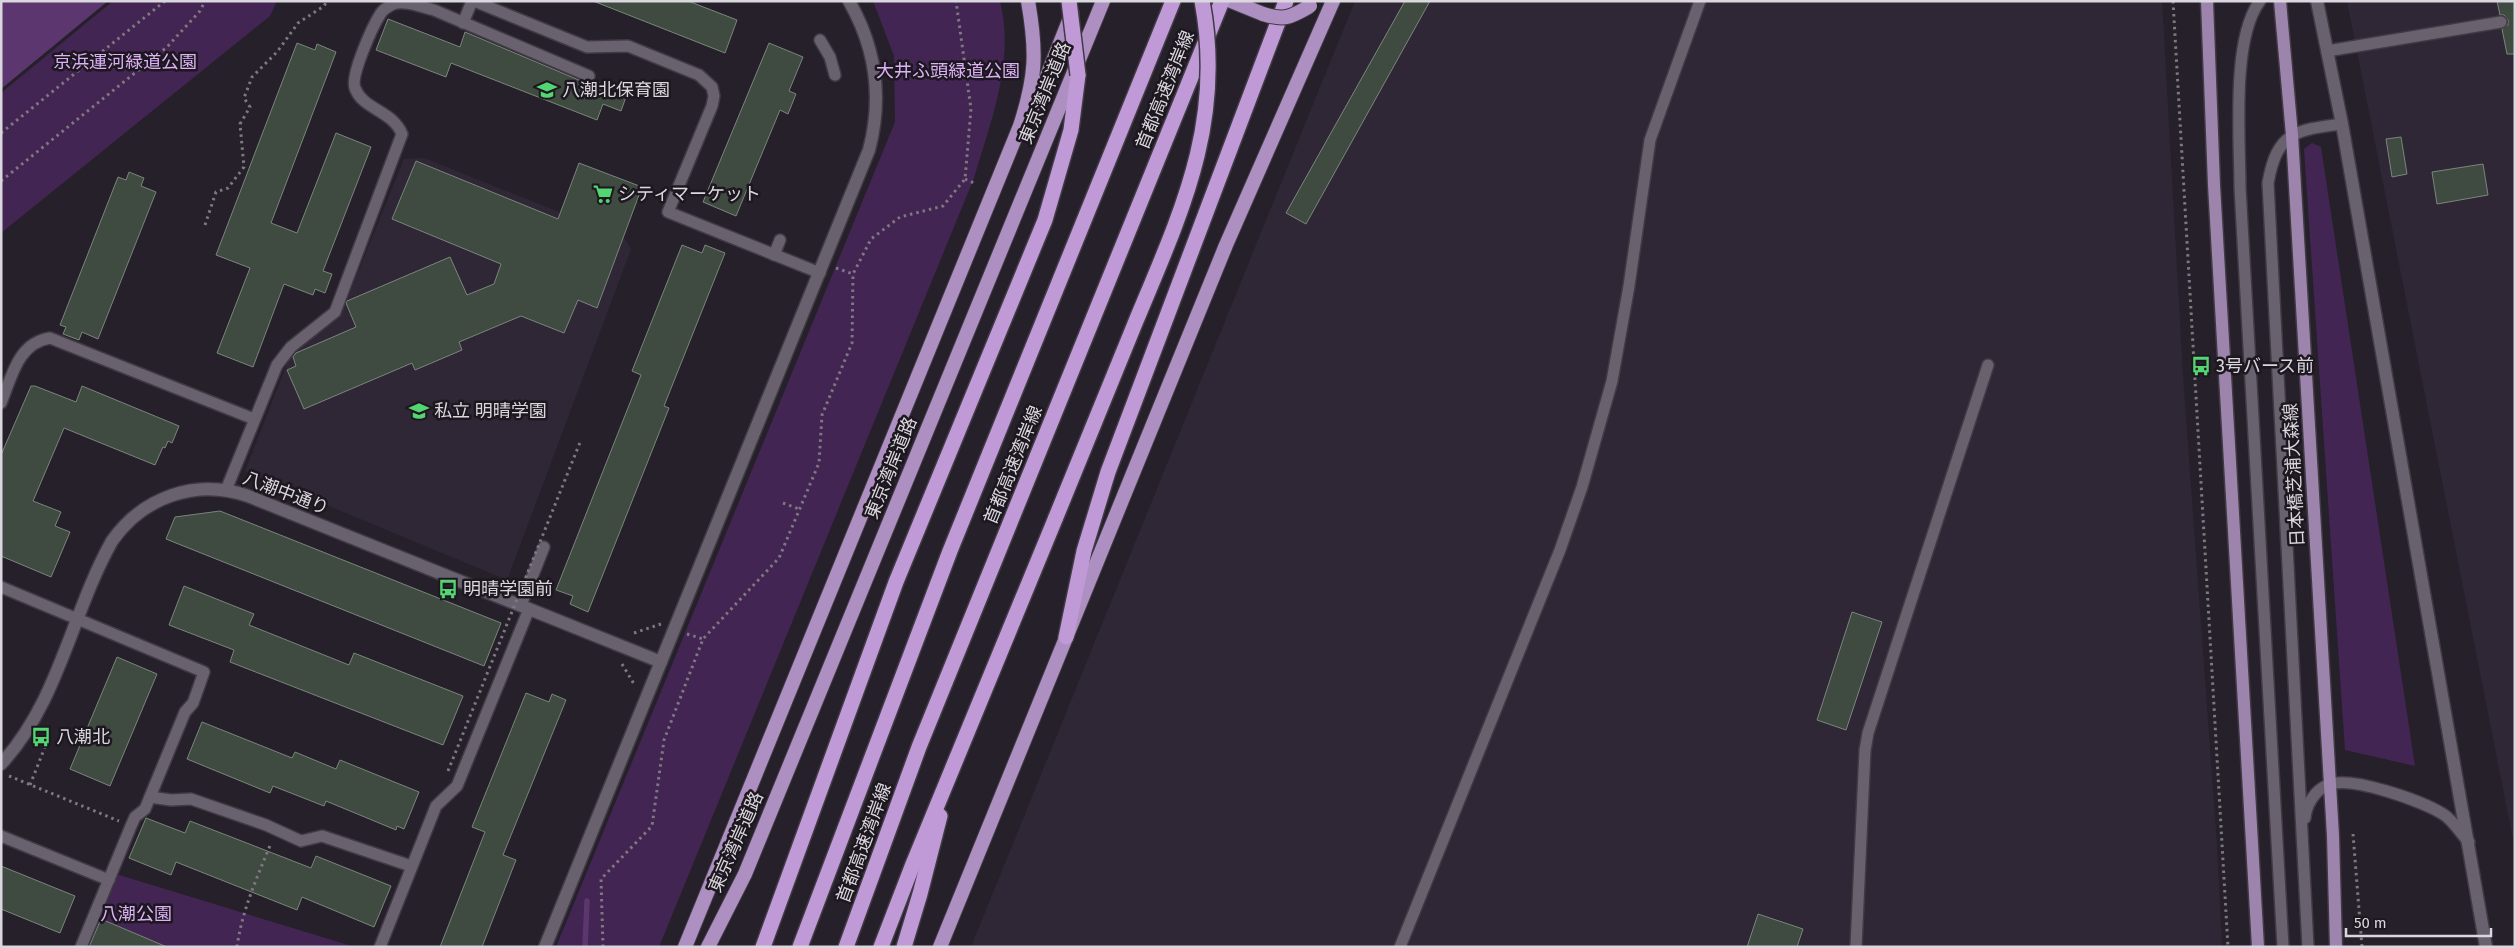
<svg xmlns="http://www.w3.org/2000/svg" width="2516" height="948" viewBox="0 0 2516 948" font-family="'Fira Sans','Noto Sans JP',sans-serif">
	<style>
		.built { fill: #302736 }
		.green { fill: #422552 }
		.water { fill: #5b366f }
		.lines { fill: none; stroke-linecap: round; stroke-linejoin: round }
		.stream { stroke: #5b366f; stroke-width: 5.5 }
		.building { fill: #3f4a41; stroke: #7a867c }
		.service-casing { stroke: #403a44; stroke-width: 14 }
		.tertiary-casing { stroke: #403a44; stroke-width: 15 }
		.primary-casing { stroke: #403a44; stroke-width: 15 }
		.trunk-casing { stroke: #403a44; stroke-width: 16 }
		.motorway-casing { stroke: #403a44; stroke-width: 18 }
		.path { stroke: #7e7981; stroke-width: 3; stroke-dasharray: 2.5 4; stroke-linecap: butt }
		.service { stroke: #69626e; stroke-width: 11 }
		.tertiary { stroke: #69626e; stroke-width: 12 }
		.primary { stroke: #9d84ac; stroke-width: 12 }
		.trunk { stroke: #ae8fc1; stroke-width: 14 }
		.motorway { stroke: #bf9ad6; stroke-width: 15 }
		.trunk-bridge-casing { stroke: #403a44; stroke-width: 16; stroke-linecap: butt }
		.motorway-bridge-casing { stroke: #403a44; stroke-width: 18; stroke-linecap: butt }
		.path-bridge { stroke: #7e7981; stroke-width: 3; stroke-dasharray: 2.5 4; stroke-linecap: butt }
		.trunk-bridge { stroke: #ae8fc1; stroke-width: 14 }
		.motorway-bridge { stroke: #bf9ad6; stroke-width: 15 }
		.labels { text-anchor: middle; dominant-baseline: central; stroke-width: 5; stroke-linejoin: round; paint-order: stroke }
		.park-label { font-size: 18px; fill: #dcb1f6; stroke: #1d1720 }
		.poi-label { font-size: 18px; fill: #dbd7de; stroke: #1d1720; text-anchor: start }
		.street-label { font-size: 18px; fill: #dbd7de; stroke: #1d1720 }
	</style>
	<rect width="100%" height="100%" fill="#26202a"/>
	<g class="built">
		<polygon points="1355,1 2162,1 2183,376 2217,845 2222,947 971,947"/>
		<polygon points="2347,1 2515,1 2515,849"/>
		<polygon points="424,158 624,238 631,249 507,580 245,471 292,351 341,314 404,159"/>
	</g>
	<g class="green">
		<polygon points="113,1 277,1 270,16 1,233 1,93"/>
		<path d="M 873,1 L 1000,1 C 1015,61 991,121 974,178 L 659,947 L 556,947 L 895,122 L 894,56 Z"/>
		<polygon points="2312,143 2321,147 2415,766 2345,750 2304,149"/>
		<polygon points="116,874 355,947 87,947"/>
	</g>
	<polygon class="water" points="1,1 108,1 1,89"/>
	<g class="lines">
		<polyline class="stream" points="585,947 587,901"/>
	</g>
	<g class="building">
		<polygon points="593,1 688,1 737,20 725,53"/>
		<polygon points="1405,1 1430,1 1306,224 1286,213"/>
		<polygon points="2497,1 2515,1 2515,54 2507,54 2502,29 2508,25 2508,20 2504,15 2500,15"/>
		<polygon points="388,19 460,47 465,32 586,83 594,81 627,94 621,111 603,104 597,120 451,63 446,77 376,50"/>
		<polygon points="297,43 315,50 317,44 336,52 271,223 297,233 336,133 371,147 323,271 332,274 325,293 315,289 313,295 284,284 253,367 217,353 250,268 216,255"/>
		<polygon points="769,43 803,57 789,91 796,94 788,114 780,110 736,216 703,202"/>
		<polygon points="2401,137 2407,174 2392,177 2386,139"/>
		<polygon points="416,161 558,219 579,163 642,187 597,308 578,300 564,333 521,316 459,342 462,350 415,370 412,363 304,409 287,370 296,366 293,357 296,353 356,327 346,303 347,301 450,257 467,295 494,284 501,264 392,219"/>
		<polygon points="2483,164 2488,195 2437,204 2432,172"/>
		<polygon points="129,172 144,178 141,186 156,192 98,339 82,332 79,340 63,334 66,327 60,325 118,177 126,180"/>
		<polygon points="682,245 702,253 705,245 725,253 664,406 669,408 588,612 570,604 573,596 556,590 641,375 632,371"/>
		<polygon points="31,386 35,386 76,402 82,386 179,426 172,443 168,441 165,448 163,447 155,465 64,428 33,501 61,512 55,526 70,532 51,577 1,556 1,455"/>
		<polygon points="220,511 501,623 484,666 166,539 175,517"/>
		<polygon points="184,586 254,614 249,625 349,665 354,653 463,696 443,745 230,662 234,650 169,625"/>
		<polygon points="1852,612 1882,622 1846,730 1817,720"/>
		<polygon points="117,657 157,674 110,786 70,769"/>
		<polygon points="526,693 549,702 552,694 566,700 503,855 516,860 482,947 440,947 485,832 472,827"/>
		<polygon points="202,722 292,758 295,752 336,769 340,760 419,792 404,829 397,826 396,830 326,801 324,806 273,786 270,793 187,759"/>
		<polygon points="146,818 185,833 190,821 311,868 316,856 391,886 374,927 302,897 297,910 176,862 171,875 129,858"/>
		<polygon points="1,866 75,896 60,933 1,909"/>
		<polygon points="1758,914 1803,929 1797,947 1747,947"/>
		<polygon points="101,919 167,947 89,947"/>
	</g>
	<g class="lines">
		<defs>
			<g id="service">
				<polyline points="474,1 587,47 628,46 699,75 712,87 714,96 712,106 668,212 820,273"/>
				<path d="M 2260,1 C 2231,39 2240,140 2240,188 L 2283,947"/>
				<polyline points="463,23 472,1"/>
				<polyline points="820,40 830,57 835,75"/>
				<polyline points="2327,51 2501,22"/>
				<polyline points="774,255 780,240"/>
				<path d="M 1,403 C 12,376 18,343 50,338 L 254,419"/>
				<path d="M 226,490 L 277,365 L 291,347 L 335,312 L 402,134 C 392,110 363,110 355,88 C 350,76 373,25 381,13 C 383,10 389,6 393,4 C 405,0 421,7 434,10 L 589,76"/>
				<polyline points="1,587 204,672 193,703 185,712 145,809 135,817 131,826 81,947"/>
				<polyline points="521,605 544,547"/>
				<polyline points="150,797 171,800 191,799 266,825 301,841 322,836 411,866"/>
				<path d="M 2305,818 C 2306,805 2315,790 2328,785 C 2350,775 2422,801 2443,814 C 2453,820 2461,834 2469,842"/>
				<polyline points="1,836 109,880"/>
				<polyline points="380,947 436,806 457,786 529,609"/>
				<polyline points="1400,947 1560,550 1582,487 1612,381 1629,286 1650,140 1700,1"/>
				<polyline points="1856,947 1865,750 1868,733 1988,365"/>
				<path d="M 2308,947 L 2268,183 C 2277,132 2295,130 2342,124"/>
			</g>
			<g id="tertiary">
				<polyline points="2317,1 2342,124 2486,947"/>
				<path d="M 1,764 C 59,702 71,614 112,541 C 143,497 196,478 248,496 L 661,662"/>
				<path d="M 545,947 L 869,150 C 883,97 876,48 849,1"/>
			</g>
			<g id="primary">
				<polyline points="2207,1 2214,185 2258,947"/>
				<polyline points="2280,1 2292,135 2333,836 2336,947"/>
			</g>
			<g id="trunk">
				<polyline points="1231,1 1263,14"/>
				<polyline points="1033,106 1039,96 1072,13"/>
				<path d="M 685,947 L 1020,126 C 1036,77 1037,52 1028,1"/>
				<polyline points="708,947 745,874 1103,1"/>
				<polyline points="940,947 1226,245 1333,1"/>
			</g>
			<g id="motorway">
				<polyline points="1066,637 1084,551 1108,472 1286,1"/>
				<polyline points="763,947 896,582 1045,220 1071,130 1078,75"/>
				<polyline points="800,947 950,551 1173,1"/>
				<polyline points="846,947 919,747 1222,1"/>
				<polyline points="881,947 913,864 1056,517"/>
				<polyline points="904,947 920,894 940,816"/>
			</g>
		</defs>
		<use href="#service" class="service-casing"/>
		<use href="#tertiary" class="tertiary-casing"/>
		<use href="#primary" class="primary-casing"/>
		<use href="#trunk" class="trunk-casing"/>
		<use href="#motorway" class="motorway-casing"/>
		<g class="path">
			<polyline points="2173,1 2228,947"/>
			<polyline points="1,133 165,1"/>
			<polyline points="965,179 976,184"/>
			<polyline points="1,181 167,47 200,11 205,1"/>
			<polyline points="205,225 216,192 228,188 244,167 240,124 250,107 244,98 252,77 277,52 298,23 324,6 327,1"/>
			<polyline points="836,268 853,274"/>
			<polyline points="783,503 799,509"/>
			<polyline points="634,633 661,624"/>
			<polyline points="687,634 703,639"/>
			<polyline points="622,664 634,684"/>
			<polyline points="9,776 119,821"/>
			<polyline points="30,785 45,747"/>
			<polyline points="2353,834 2362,947"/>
			<path d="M 237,947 C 242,910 257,878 271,843"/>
			<polyline points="603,947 601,879 652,826 664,740 703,639 779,558 819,463 822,415 852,343 853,274 871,239 900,217 943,206 965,179 971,109 956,1"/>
		</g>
		<use href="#service" class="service"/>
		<use href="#tertiary" class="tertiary"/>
		<use href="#primary" class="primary"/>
		<use href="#trunk" class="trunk"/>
		<use href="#motorway" class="motorway"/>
		<defs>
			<path id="trunk-bridge" d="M 1263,14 C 1285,21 1291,17 1310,6"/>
			<g id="motorway-bridge">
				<polyline points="1069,1 1078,75"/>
				<path d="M 1056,517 C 1082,452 1109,387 1136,321 C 1181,213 1225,122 1202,1"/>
			</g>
		</defs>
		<use href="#trunk-bridge" class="trunk-bridge-casing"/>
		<use href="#motorway-bridge" class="motorway-bridge-casing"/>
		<polyline class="path-bridge" points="448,771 581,440"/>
		<use href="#trunk-bridge" class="trunk-bridge"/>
		<use href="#motorway-bridge" class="motorway-bridge"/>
	</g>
	<defs>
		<symbol id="school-bare" viewBox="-9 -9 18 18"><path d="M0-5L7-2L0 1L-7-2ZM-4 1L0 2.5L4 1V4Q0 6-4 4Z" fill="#53d672" stroke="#1d1720" stroke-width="2.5" paint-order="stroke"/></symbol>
		<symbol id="supermarket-bare" viewBox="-9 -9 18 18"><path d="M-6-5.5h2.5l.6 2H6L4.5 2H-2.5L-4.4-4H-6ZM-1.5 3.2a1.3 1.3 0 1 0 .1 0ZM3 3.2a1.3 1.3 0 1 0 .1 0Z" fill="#53d672" stroke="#1d1720" stroke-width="2.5" paint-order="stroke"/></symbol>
		<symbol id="bus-bare" viewBox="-9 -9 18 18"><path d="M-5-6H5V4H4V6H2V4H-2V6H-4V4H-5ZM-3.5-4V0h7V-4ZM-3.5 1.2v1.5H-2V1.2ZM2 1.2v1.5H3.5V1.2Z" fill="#53d672" stroke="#1d1720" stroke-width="2.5" paint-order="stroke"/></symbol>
	</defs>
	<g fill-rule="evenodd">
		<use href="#school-bare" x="533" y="76" width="28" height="28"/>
		<use href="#supermarket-bare" x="589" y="180" width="28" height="28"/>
		<use href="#bus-bare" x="2187" y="352" width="28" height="28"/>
		<use href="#school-bare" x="405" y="397" width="28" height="28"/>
		<use href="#bus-bare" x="434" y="575" width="28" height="28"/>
		<use href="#bus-bare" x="27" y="723" width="28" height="28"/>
	</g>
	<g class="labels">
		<g class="park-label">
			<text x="125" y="62">京浜運河緑道公園</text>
			<text x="948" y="71">大井ふ頭緑道公園</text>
			<text x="136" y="914">八潮公園</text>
		</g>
		<g class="poi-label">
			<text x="562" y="90">八潮北保育園</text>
			<text x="618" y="194">シティマーケット</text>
			<text x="2216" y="366">3号バース前</text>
			<text x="434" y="411">私立 明晴学園</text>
			<text x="463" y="589">明晴学園前</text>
			<text x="56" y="737">八潮北</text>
		</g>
		<g class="street-label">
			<text transform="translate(1165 90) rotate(-68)">首都高速湾岸線</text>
			<text transform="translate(1045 93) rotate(-68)">東京湾岸道路</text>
			<text transform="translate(1013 465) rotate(-68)">首都高速湾岸線</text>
			<text transform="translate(891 468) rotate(-68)">東京湾岸道路</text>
			<text transform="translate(2294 475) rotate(-93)">日本橋芝浦大森線</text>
			<text transform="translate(286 493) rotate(21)">八潮中通り</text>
			<text transform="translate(736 842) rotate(-66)">東京湾岸道路</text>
			<text transform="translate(864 843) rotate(-70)">首都高速湾岸線</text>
		</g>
	</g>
	<rect width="2516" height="948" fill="none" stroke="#dbd7de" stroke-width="5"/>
	<path d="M2346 928v8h145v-8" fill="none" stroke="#dbd7de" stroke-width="2.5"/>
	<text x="2354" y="928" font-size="15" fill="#dbd7de" stroke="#1d1720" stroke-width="4" paint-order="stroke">50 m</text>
</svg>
